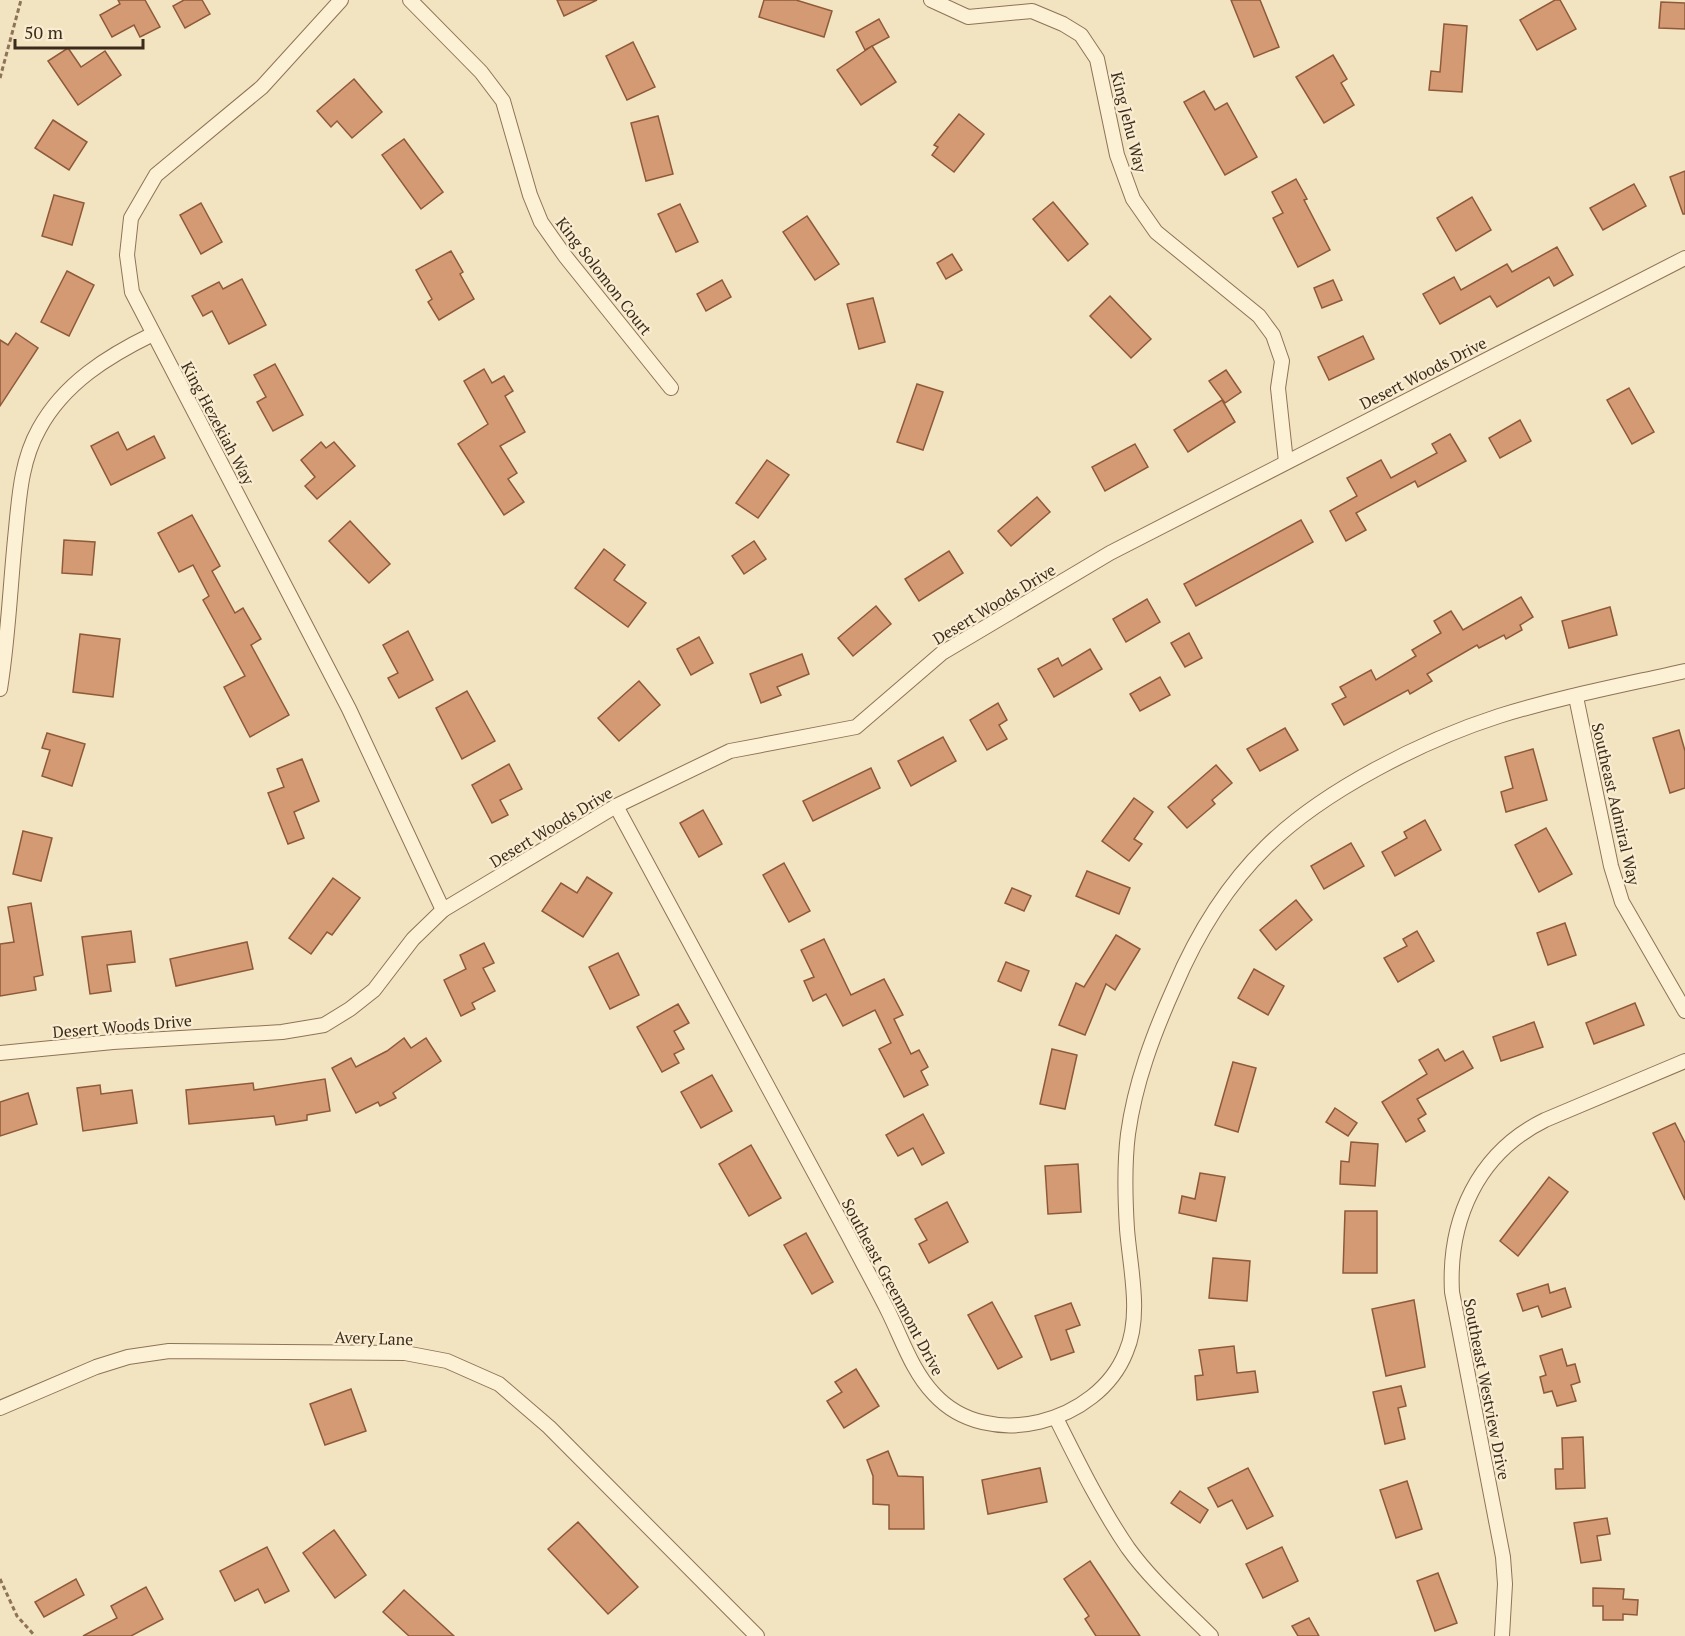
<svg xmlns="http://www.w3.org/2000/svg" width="1685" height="1636" viewBox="0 0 1685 1636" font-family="'PT Serif',serif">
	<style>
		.building { fill: #d49a73; stroke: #8f5a3a; stroke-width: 1.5 }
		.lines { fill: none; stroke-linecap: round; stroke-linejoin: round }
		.street-casing { stroke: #8e7356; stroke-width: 16 }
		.path { stroke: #8e7356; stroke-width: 3; stroke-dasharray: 4.5 3; stroke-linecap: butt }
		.street { stroke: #fcf0d5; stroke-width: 14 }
		.labels { text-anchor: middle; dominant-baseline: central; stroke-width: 4.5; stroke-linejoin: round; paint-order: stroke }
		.street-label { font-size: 16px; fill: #3c2b1c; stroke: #f9edd1 }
	</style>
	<rect width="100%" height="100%" fill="#f2e3c1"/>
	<g class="building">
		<polygon points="118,0 145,0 160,27 140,37 134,25 112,37 100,15 120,4"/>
		<polygon points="184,0 202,0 210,14 185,28 173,6"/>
		<polygon points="557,0 597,0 564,16"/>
		<polygon points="764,0 796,0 832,11 824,37 759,17"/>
		<polygon points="1231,0 1260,0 1279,47 1254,57"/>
		<polygon points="1555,0 1560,0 1576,29 1537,50 1520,20"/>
		<polygon points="1661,2 1685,3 1685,29 1659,28"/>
		<polygon points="879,19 889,37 865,50 856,32"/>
		<polygon points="1444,24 1467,26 1462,92 1429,90 1431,71 1440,72"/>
		<polygon points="633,42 655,87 627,100 606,56"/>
		<polygon points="872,46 896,82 861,105 837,70"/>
		<polygon points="68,48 81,67 105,51 121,75 78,105 48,61"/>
		<polygon points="1333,55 1347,79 1341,83 1354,105 1324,123 1296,77"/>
		<polygon points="354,79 382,112 352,138 337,121 331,127 317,111"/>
		<polygon points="1204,91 1215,110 1227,103 1257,157 1225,175 1184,102"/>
		<polygon points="959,114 984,134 954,172 932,155 938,147 934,145"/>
		<polygon points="658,116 673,174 646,181 631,123"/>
		<polygon points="53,120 87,142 69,170 35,148"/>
		<polygon points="404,139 443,192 421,209 382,155"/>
		<polygon points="1685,171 1685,214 1683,214 1670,177"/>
		<polygon points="1296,179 1307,199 1304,200 1330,250 1298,267 1273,218 1283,213 1272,192"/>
		<polygon points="1634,184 1646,206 1603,230 1590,208"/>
		<polygon points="54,195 84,203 72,245 42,236"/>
		<polygon points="1472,197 1491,230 1456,251 1437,218"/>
		<polygon points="1053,202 1088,244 1068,261 1033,219"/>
		<polygon points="201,203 222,242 201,254 180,215"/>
		<polygon points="680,204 698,242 676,252 658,214"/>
		<polygon points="807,216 839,264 815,280 783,232"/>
		<polygon points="1557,247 1573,275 1554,286 1549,277 1497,307 1490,296 1440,324 1423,294 1454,277 1461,290 1507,264 1512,272"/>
		<polygon points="451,251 463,272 460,274 474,299 439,320 428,302 432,299 416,270"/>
		<polygon points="952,254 962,270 946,279 937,263"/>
		<polygon points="67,271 94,285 69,336 41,322"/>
		<polygon points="242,279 266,325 229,344 212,311 203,316 192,296 219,282 223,289"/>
		<polygon points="722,280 731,297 706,311 697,294"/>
		<polygon points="1333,280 1342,300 1322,308 1314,288"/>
		<polygon points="1110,296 1151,339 1131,358 1090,316"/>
		<polygon points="873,298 885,342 859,349 847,304"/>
		<polygon points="16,333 38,348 0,406 0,340 8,345"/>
		<polygon points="1363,336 1374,359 1329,380 1318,357"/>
		<polygon points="275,364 303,415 273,431 257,402 266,397 254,375"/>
		<polygon points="484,369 492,383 504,376 513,391 505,396 525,432 500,446 517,473 508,479 524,502 504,515 458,444 488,424 464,381"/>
		<polygon points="1226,370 1241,392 1225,403 1209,381"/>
		<polygon points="917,384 943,392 923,450 897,442"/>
		<polygon points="1629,388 1654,432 1632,444 1607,400"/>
		<polygon points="1222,400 1235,422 1188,452 1174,430"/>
		<polygon points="1520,420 1531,441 1500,458 1489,438"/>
		<polygon points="118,432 127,450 154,436 165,458 111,485 91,446"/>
		<polygon points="1450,434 1466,461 1418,487 1415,481 1356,513 1366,530 1346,541 1330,511 1357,496 1347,478 1381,460 1391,478 1437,453 1432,444"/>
		<polygon points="321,442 326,448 334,442 355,466 317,499 305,486 315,477 301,460"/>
		<polygon points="1135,444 1148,467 1105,491 1092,467"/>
		<polygon points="767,460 789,475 758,518 736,503"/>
		<polygon points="1037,497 1050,512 1011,546 998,531"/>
		<polygon points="192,515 220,566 212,571 235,613 243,608 261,639 251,645 289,715 250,737 224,687 245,676 203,600 209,596 193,565 179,572 158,533"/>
		<polygon points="1301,520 1313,542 1196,606 1184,584"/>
		<polygon points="350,521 390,564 369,583 329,541"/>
		<polygon points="64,540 95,542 92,575 62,573"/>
		<polygon points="754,541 766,559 744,574 732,556"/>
		<polygon points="604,549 625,565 614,580 646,603 628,627 575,588"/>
		<polygon points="949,551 963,573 919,601 905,579"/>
		<polygon points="1521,597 1533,617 1520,625 1522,630 1506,639 1504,635 1479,648 1477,645 1427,674 1432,681 1410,694 1408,690 1344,725 1332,704 1346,697 1340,687 1371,670 1376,680 1416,656 1412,650 1441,633 1434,621 1451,611 1463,630"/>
		<polygon points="1147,599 1160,622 1126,642 1113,619"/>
		<polygon points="876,606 891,624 853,656 838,638"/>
		<polygon points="1610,607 1617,635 1569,648 1562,621"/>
		<polygon points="408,631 433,680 399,698 388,678 398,673 383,645"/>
		<polygon points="1189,633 1202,658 1185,667 1171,643"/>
		<polygon points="80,634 120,639 113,697 73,692"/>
		<polygon points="699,637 713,663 691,675 677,649"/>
		<polygon points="1090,649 1102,669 1054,697 1038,669 1058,658 1062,666"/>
		<polygon points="802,654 809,674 777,687 781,695 761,703 750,674"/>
		<polygon points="1160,677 1170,695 1140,711 1130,694"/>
		<polygon points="639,681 660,705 619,741 598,718"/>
		<polygon points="467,691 495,741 462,759 436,708"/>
		<polygon points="998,703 1007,720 999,725 1007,739 987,750 970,720"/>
		<polygon points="1285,728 1298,750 1260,771 1247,749"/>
		<polygon points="1679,730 1685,751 1685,788 1670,793 1653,738"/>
		<polygon points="47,733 85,744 72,786 42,776 50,750 42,748"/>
		<polygon points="943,737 956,761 911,786 898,761"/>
		<polygon points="1533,749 1547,800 1506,812 1501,792 1513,788 1505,757"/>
		<polygon points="302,759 319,801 294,812 304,838 288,844 268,793 284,787 277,769"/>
		<polygon points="509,764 522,789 500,800 508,815 492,823 472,785"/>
		<polygon points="1216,765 1232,783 1212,800 1215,804 1187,828 1168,807"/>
		<polygon points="871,768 880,788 813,821 803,801"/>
		<polygon points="1134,798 1153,812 1134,839 1142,844 1129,861 1102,841"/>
		<polygon points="703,810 722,844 699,857 680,823"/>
		<polygon points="1425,820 1441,850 1395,876 1382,852 1407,838 1404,832"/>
		<polygon points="1546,828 1572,874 1539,892 1515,845"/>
		<polygon points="23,831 52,838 41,881 13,874"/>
		<polygon points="1351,843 1364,866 1324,889 1311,866"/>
		<polygon points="784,863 810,911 789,922 763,875"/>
		<polygon points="1087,871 1130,888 1119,914 1076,896"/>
		<polygon points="587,877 612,893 583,937 542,911 561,883 577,893"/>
		<polygon points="333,878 360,898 332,935 327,932 311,954 289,938"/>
		<polygon points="1012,888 1031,896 1024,911 1005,903"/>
		<polygon points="1296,900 1312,920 1276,950 1260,930"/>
		<polygon points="31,903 43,975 34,977 36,990 0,996 0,944 14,942 8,907"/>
		<polygon points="1565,923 1576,955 1548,965 1537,933"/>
		<polygon points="131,931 135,962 107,965 111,991 90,994 82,937"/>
		<polygon points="1417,931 1434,961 1398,982 1384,958 1407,946 1403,939"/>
		<polygon points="1116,935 1140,949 1115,990 1106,984 1085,1035 1059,1025 1076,983 1084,987"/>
		<polygon points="824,939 851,995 884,979 903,1015 894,1019 911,1054 919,1050 928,1067 921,1071 928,1085 904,1097 879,1049 891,1043 875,1010 843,1026 826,994 813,1001 804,981 814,977 801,950"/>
		<polygon points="247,942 253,969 176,986 170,959"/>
		<polygon points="484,943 494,963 483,968 495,991 472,1003 475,1009 461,1016 444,980 466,969 460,955"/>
		<polygon points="618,953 639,995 610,1009 589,967"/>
		<polygon points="1006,962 1029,971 1021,991 998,981"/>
		<polygon points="1254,969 1284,986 1268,1015 1238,998"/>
		<polygon points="1635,1003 1644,1025 1594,1044 1586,1023"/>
		<polygon points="678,1004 689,1023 674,1031 684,1049 674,1054 679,1063 662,1072 637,1027"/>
		<polygon points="1534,1022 1543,1047 1501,1061 1493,1037"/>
		<polygon points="404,1038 411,1048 426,1038 441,1061 393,1093 396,1098 380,1106 378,1102 356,1113 332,1068 351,1058 356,1067 387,1051"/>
		<polygon points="1052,1049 1077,1055 1065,1109 1040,1104"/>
		<polygon points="1438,1049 1445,1061 1463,1051 1473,1068 1417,1099 1426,1114 1418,1119 1425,1131 1406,1142 1382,1102 1427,1074 1419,1060"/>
		<polygon points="1233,1062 1256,1068 1238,1132 1215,1125"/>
		<polygon points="712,1075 732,1111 701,1128 681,1092"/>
		<polygon points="325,1079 330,1111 307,1115 307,1120 276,1125 274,1116 189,1124 186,1090 253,1083 254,1090"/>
		<polygon points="100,1085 101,1094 132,1090 137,1123 83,1131 77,1088"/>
		<polygon points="28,1093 37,1124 0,1136 0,1102"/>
		<polygon points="1335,1108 1357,1123 1348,1136 1326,1122"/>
		<polygon points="923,1114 944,1153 922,1165 913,1148 898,1156 886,1135"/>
		<polygon points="1675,1123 1685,1143 1685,1200 1653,1133"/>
		<polygon points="1351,1142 1378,1144 1375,1186 1340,1184 1341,1161 1349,1162"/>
		<polygon points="751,1145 781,1198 749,1216 719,1164"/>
		<polygon points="1078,1164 1081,1212 1048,1214 1045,1166"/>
		<polygon points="1200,1173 1225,1177 1216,1221 1179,1213 1182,1196 1195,1199"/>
		<polygon points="1549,1177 1568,1192 1518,1256 1500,1241"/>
		<polygon points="947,1202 968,1242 929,1263 919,1244 927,1240 915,1219"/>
		<polygon points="1345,1211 1377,1211 1377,1273 1343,1273"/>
		<polygon points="806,1233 833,1282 812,1294 784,1245"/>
		<polygon points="1213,1258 1250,1261 1247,1301 1209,1298"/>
		<polygon points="1548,1284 1550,1293 1565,1288 1571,1307 1542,1317 1538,1306 1523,1311 1517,1294"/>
		<polygon points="1414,1300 1425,1367 1386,1376 1372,1309"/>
		<polygon points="992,1302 1022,1357 998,1369 968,1315"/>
		<polygon points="1071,1303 1080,1325 1066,1330 1074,1352 1051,1360 1035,1316"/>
		<polygon points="1234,1346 1237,1373 1255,1371 1258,1392 1197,1400 1195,1376 1203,1375 1199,1350"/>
		<polygon points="1562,1349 1567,1366 1575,1364 1580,1382 1571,1385 1576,1401 1557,1406 1552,1391 1544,1393 1540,1377 1546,1375 1540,1356"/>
		<polygon points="856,1369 879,1406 844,1428 827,1401 842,1392 835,1382"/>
		<polygon points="1401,1386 1406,1406 1398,1408 1405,1439 1385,1444 1373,1392"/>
		<polygon points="351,1389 366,1431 325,1445 310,1404"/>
		<polygon points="1583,1437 1585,1488 1556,1489 1555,1469 1563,1469 1562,1438"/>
		<polygon points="888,1451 898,1476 923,1477 924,1529 889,1529 889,1505 873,1504 873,1476 867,1460"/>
		<polygon points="1040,1468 1047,1502 988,1514 982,1480"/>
		<polygon points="1248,1468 1273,1516 1247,1529 1232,1500 1218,1507 1208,1488"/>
		<polygon points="1407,1481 1422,1529 1396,1538 1380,1490"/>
		<polygon points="1180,1491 1208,1510 1200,1523 1171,1503"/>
		<polygon points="1607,1518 1610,1534 1597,1536 1601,1560 1581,1563 1574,1523"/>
		<polygon points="578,1522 638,1587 608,1614 548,1549"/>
		<polygon points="334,1530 366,1575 335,1598 303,1553"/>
		<polygon points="267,1547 289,1591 265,1603 258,1589 235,1601 220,1571"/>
		<polygon points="1282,1547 1298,1581 1263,1598 1246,1564"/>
		<polygon points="1090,1561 1140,1636 1096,1636 1085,1619 1089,1616 1064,1579"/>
		<polygon points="1438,1573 1457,1623 1435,1631 1417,1581"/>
		<polygon points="76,1579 84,1595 44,1617 35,1602"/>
		<polygon points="146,1587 163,1619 131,1636 83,1636 117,1618 111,1606"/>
		<polygon points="1593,1588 1624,1589 1623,1599 1638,1600 1637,1615 1623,1614 1623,1620 1603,1620 1603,1606 1593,1606"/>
		<polygon points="404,1590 454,1636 409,1636 383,1612"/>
		<polygon points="1309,1618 1319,1636 1298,1636 1292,1626"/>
	</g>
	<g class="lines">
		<defs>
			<g id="street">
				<polyline points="341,0 262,87 156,175 131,218 127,255 132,292 349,709 443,910"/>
				<polyline points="410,0 481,72 503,101 530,195 541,222 565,256 671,388"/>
				<polyline points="931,0 968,17 1032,11 1063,24 1081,35 1097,59 1117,155 1133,199 1156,232 1259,316 1273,335 1282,361 1278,388 1286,462"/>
				<path d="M 0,689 C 8,640 10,589 15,539 C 19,501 20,463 39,429 C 64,383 108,356 153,334"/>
				<polyline points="1576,697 1611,866 1622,902 1685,1011"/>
				<path d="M 616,806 C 693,949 770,1092 848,1235 C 861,1260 875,1285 888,1311 C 902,1339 912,1371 934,1394 C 988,1453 1098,1423 1126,1352 C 1142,1315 1130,1268 1127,1229 C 1125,1197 1124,1166 1128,1134 C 1135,1083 1153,1035 1174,988 C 1196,936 1226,886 1267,846 C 1324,790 1424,740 1499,716 C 1560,697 1623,685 1685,671"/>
				<polyline points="0,1053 113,1042 282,1032 324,1025 350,1009 374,990 413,939 443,910 616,806 730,751 856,727 942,653 1110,553 1685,258"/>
				<polyline points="0,1408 96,1367 128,1357 169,1351 405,1353 447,1361 499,1384 549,1427 757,1636"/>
				<path d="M 1056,1418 C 1078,1462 1100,1507 1128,1548 C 1151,1580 1183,1608 1211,1636"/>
				<path d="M 1502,1636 L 1505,1584 L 1503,1557 L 1452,1292 C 1448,1219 1478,1153 1545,1120 L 1685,1061"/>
			</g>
		</defs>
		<use href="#street" class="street-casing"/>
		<g class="path">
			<polyline points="0,78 21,0"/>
			<polyline points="0,1579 17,1616 35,1636"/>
		</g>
		<use href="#street" class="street"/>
	</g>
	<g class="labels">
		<g class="street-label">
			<text transform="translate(1129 122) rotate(76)">King Jehu Way</text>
			<text transform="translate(604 276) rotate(52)">King Solomon Court</text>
			<text transform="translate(1423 373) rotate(-27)">Desert Woods Drive</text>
			<text transform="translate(218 423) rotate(62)">King Hezekiah Way</text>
			<text transform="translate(994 604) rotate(-31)">Desert Woods Drive</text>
			<text transform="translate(1616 804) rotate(77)">Southeast Admiral Way</text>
			<text transform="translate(551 827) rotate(-31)">Desert Woods Drive</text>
			<text transform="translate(122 1026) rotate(-5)">Desert Woods Drive</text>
			<text transform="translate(893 1287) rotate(62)">Southeast Greenmont Drive</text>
			<text transform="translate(374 1338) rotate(2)">Avery Lane</text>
			<text transform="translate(1487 1389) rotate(79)">Southeast Westview Drive</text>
		</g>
	</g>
	<path d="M15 39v9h128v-9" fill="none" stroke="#3c2b1c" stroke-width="3"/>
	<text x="24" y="39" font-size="18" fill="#3c2b1c" stroke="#f9edd1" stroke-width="4.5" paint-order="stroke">50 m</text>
</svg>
